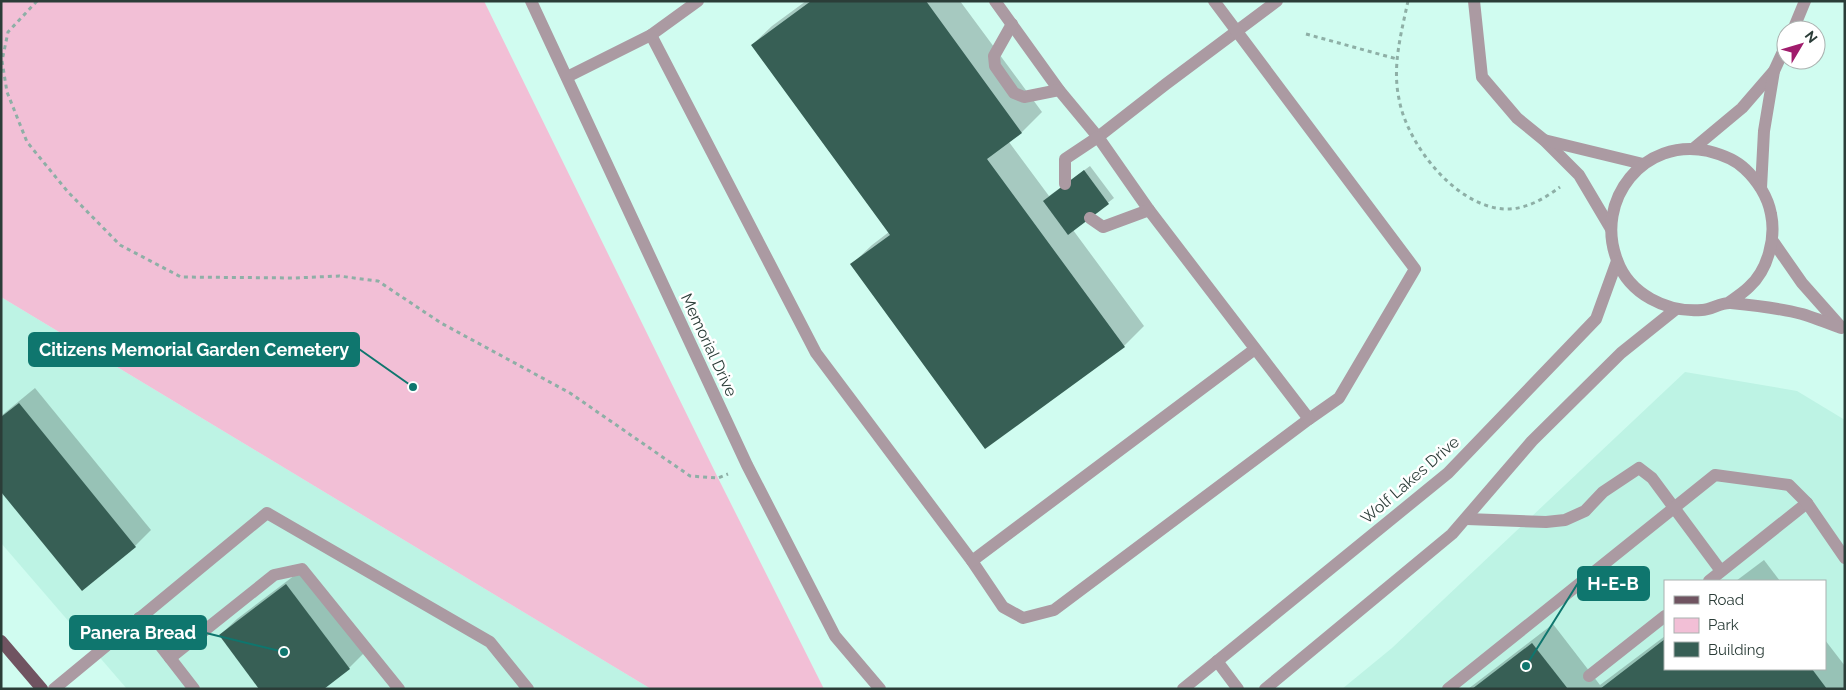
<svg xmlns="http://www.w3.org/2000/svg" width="1846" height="690" viewBox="0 0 1846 690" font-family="Raleway,sans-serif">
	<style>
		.built { fill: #bdf3e4; fill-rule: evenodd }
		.green { fill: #f2bfd6 }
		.shadow { fill: #0003 }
		.building { fill: #375f55 }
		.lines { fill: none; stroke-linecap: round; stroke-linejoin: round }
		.path { stroke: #8eafa6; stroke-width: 3; stroke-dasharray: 4 4; stroke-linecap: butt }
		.service { stroke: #ab9aa2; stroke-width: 12 }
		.minor { stroke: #ab9aa2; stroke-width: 12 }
		.primary { stroke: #705461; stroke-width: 12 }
		.labels { text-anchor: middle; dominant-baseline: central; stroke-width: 5; stroke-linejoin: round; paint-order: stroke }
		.street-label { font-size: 16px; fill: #2b3d38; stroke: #fff }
		.leader { fill: none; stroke: #0f766e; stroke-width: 2 }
		.callout-dot { fill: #0f766e; stroke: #fff; stroke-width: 2 }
		.callout { fill: #0f766e; stroke: #0f766e; stroke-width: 2 }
		.callout-label { font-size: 18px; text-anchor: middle; font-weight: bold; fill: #fff }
	</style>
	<rect width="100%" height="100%" fill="#d0fcf0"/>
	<g class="built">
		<polygon points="1,297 651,689 127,689 1,543"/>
		<path d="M 1685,372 L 1797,391 L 1845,420 L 1845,689 L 1342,689 L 1392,648 ZM 1665,581 L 1825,581 L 1825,669 L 1665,669 Z"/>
	</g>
	<polygon class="green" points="1,1 484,1 718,478 824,689 651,689 1,297"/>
	<g class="shadow">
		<polygon points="806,1 960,1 1042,112 1022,132 1009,142 1049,196 1090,166 1114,198 1073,230 1144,326 1124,346 986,447 852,264 872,245 889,232 752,45 772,26"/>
		<polygon points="35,388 151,530 135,546 1,490 1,416"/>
		<polygon points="1764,560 1780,581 1736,581"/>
		<polygon points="303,569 365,652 349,668 220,635 237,619"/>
		<polygon points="1553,624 1600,685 1665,636 1665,669 1825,669 1825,640 1845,666 1845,689 1468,689"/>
	</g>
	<g class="building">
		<polygon points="811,1 926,1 1022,133 987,159 1125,347 985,449 850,264 890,235 751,45"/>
		<polygon points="1084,170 1109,204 1068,235 1043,201"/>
		<polygon points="19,403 136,547 82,591 1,492 1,417"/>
		<polygon points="286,584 350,669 324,689 259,689 219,635"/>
		<polygon points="1665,639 1665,669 1812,669 1827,689 1600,689"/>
		<polygon points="1532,643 1568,689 1472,689"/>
	</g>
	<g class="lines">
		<g class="path">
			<polyline points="37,1 8,32 2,61 7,92 27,142 68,192 120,245 181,277 295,278 339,276 378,281 441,323 570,393 690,476 718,478 728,474"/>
			<path d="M 1408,1 C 1401,34 1392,66 1399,99 C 1407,144 1455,206 1504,209 C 1525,210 1544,199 1560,187"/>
			<polyline points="1306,34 1397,59"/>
		</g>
		<g class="service">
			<polyline points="995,1 1059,90 1098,137 1166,84 1277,1"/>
			<polyline points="1474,1 1482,77 1517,118 1544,140 1579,175 1611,229"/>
			<polyline points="1012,24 994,56 995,66 1014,93 1024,97 1059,90"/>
			<polyline points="651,35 816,353 972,561 1003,607 1023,618 1054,610 1309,419 1339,398 1415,269 1214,1"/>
			<polyline points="567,77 651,35 698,1"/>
			<polyline points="1544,140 1643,164"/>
			<polyline points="1065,184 1065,159 1098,137 1149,210 1309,419"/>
			<polyline points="1090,218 1103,227 1149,210"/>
			<polyline points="1467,519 1546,522 1565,520 1585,511 1603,492 1639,468 1652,478 1721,571"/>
			<polyline points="972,561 1255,349"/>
			<polyline points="1709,581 1807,503"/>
			<polyline points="139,618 194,689"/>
			<polyline points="170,658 274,575 302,569 399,689"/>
			<polyline points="1217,661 1238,689"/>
			<polyline points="1589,676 1665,616"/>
			<polyline points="54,689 267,513 490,642 528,689"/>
			<polyline points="1448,689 1715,475 1789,485 1807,503 1845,558"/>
		</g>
		<g class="minor">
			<polyline points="531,1 747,465 835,636 880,689"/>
			<polyline points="1793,30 1805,1"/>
			<polyline points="1694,148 1742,108 1774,71"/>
			<polyline points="1761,188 1764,131 1774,71 1786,45"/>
			<polyline points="1772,240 1802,283 1841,327"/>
			<path d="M 1728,303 C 1735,298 1743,293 1749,287 C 1768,270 1776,238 1771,214 C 1768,197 1757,180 1745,169 C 1735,159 1720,154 1708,151 C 1644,137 1594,200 1617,260 C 1629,294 1667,313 1702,310 C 1711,310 1721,302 1731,303 C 1751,305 1783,309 1802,314 C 1815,318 1828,323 1841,328"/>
			<polyline points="1183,689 1448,473 1596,319 1617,261"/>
			<polyline points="1265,689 1452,534 1532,441 1621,353 1676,309"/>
		</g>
		<polyline class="primary" points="1,641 42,689"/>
	</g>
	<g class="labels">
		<g class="street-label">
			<text transform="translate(709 345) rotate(65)">Memorial Drive</text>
			<text transform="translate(1410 480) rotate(-41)">Wolf Lakes Drive</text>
		</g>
	</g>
	<path class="leader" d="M413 387L359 349M1526 666L1578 583M284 652L206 633"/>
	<g class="callout-dot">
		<circle cx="413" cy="387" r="5"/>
		<circle cx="1526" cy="666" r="5"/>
		<circle cx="284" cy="652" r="5"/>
	</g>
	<g class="callout">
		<rect x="29" y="333" width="330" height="33" rx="5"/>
		<rect x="1578" y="567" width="71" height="33" rx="5"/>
		<rect x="70" y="616" width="136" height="33" rx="5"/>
	</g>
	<g class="callout-label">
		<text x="194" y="356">Citizens Memorial Garden Cemetery</text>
		<text x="1613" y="590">H-E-B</text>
		<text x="138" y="639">Panera Bread</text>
	</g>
	<rect width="1846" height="690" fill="none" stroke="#2b3d38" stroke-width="5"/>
	<rect x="1664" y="580" width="162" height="90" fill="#ffffff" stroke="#aab1af"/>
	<rect x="1674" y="596" width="25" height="8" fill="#705461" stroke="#aab1af"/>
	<text x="1708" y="605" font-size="15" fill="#2b3d38">Road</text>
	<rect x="1674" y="618" width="25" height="15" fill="#f2bfd6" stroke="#aab1af"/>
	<text x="1708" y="630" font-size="15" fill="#2b3d38">Park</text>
	<rect x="1674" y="642" width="25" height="15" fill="#375f55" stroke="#aab1af"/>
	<text x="1708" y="655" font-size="15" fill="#2b3d38">Building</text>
	<g transform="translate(1801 45) rotate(52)"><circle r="24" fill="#ffffff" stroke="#aab1af"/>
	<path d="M0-4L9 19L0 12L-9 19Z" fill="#a01c6c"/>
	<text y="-8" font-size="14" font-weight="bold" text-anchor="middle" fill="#2b3d38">N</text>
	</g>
</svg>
